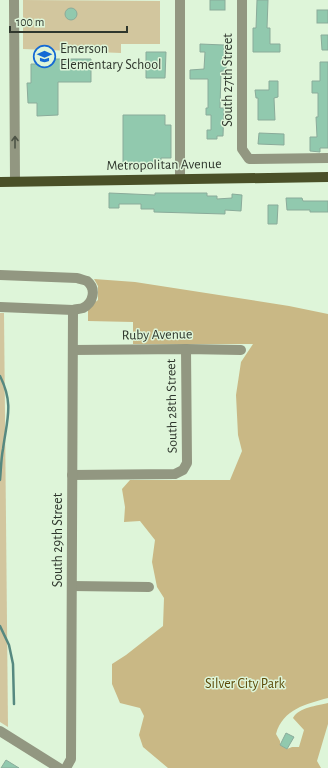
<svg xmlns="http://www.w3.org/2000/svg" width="328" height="768" viewBox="0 0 328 768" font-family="'Alegreya Sans',sans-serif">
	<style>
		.green { fill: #d2c69e }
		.forest { fill: #c9b885 }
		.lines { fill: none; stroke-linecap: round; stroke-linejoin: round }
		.stream { stroke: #568980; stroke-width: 2.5 }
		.building { fill: #91c9ae; stroke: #8aab9a }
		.minor { stroke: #929781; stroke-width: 10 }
		.major { stroke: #4a5028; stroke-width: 10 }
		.oneway { stroke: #4d5446 }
		.labels { text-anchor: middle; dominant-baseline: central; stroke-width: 3; stroke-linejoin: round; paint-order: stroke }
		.poi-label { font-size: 14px; fill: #2f372d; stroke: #def5d9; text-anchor: start }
		.street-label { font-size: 14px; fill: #2f372d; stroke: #def5d9 }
		.park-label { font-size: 14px; fill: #5b4a08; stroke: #def5d9 }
	</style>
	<rect width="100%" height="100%" fill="#def5d9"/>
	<g class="green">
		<polygon points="23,0 160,1 160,44 121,44 121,53 23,49"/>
		<polygon points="0,313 4,313 8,727 0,722"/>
	</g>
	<path class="forest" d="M 94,279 L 135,282 L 289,306 L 328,314 L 328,698 C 306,704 283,709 276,734 L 280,741 L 280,745 L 287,749 L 292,747 L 299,747 L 304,730 L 293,718 C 299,707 317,706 328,703 L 328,724 L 317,761 L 321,768 L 168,768 L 143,747 L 139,735 L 144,716 L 140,708 L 120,703 L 112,684 L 112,664 L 126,655 L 163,626 L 164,598 L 157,587 L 152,562 L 155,540 L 140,521 L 124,522 L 125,507 L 122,489 L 130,480 L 230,480 L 242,451 L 238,435 L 236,395 L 241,362 L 253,344 L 133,344 L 133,322 L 88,321 L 88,308 L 98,300 L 98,286 Z"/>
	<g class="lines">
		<g class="stream">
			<path d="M 0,376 C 14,404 7,419 3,449 C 1,459 1,470 0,480"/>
			<polyline points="0,626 9,645 13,664 14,704"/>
		</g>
	</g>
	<g class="building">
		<rect x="210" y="0" width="15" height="10"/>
		<polygon points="257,0 268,0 267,28 270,28 270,44 280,44 280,52 253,52 253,28 256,28"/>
		<circle cx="71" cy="14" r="6"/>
		<rect x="317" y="10" width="11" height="13"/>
		<polygon points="321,35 328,35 328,50 322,50"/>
		<polygon points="200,44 224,45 224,54 226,54 226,71 221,71 220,108 224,108 223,136 217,136 217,139 207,139 207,130 211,130 211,115 206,115 206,108 208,108 208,79 190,79 190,70 204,69 205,52 200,52"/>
		<polygon points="146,52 166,52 165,78 146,78"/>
		<polygon points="55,59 91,59 91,82 58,82 58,115 37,116 37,103 28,103 27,83 31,83 31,64 38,64 38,61 55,61"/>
		<polygon points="320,62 328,62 328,148 320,148 320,152 310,151 310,137 317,137 316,117 318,117 318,93 312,93 312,81 320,81"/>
		<polygon points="269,81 278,81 278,97 274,98 275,120 258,120 258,98 256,98 255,90 269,90"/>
		<polygon points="123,115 165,115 165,125 171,125 171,158 161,158 161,169 123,169"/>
		<polygon points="259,133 284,134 284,145 258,144"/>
		<polygon points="109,193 155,195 155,193 207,193 207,196 217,196 217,199 232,198 232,194 242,195 241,211 225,210 225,214 154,212 154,209 141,209 141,204 119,204 119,208 109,208"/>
		<polygon points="286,198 302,198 303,201 328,201 328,212 310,212 310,210 287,210"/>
		<polygon points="268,205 278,205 277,224 268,224"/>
		<polygon points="286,733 294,737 287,749 280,745"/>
		<polygon points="6,760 19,768 1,768"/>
	</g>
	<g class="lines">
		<g class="minor">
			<polyline points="14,0 15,181"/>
			<polyline points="242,0 242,149 249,159 328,158"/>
			<polyline points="180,179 180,0"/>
			<path d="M 0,275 L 77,278 C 80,279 84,280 87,281 C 97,289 93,303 83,308 C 80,309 76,309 73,310 L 0,307"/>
			<polyline points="73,350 186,349 241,350"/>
			<polyline points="72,475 175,474 183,470 187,463 186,349"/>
			<polyline points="72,586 149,587"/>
			<polyline points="0,731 59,768"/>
			<polyline points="66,768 71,759 73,310"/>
		</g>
		<polyline class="major" points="0,182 328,177"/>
	</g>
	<defs><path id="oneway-shaft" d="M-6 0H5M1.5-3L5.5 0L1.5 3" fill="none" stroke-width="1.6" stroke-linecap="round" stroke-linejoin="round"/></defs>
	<use class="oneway" href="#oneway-shaft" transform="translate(15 142) rotate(-90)"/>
	<defs>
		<symbol id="school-ring" viewBox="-11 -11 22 22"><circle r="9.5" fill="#def5d9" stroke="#146ad4" stroke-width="1.5"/><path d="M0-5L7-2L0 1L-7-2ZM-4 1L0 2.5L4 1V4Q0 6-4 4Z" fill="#146ad4"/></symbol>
	</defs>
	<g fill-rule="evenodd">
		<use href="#school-ring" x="32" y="44" width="25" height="25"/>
	</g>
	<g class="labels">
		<g class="poi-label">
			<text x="60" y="49">Emerson<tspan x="60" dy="16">Elementary School</tspan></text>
		</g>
		<g class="street-label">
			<text transform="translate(228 80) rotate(-90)">South 27th Street</text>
			<text transform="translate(164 165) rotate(-1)">Metropolitan Avenue</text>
			<text transform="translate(157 335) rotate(-1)">Ruby Avenue</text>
			<text transform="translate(172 406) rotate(-91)">South 28th Street</text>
			<text transform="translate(58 540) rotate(-90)">South 29th Street</text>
		</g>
		<g class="park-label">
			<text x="245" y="684">Silver City Park</text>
		</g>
	</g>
	<path d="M10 26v6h117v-6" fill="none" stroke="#2f372d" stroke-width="2"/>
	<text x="16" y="26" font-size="12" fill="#2f372d" stroke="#def5d9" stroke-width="3" paint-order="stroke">100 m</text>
</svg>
